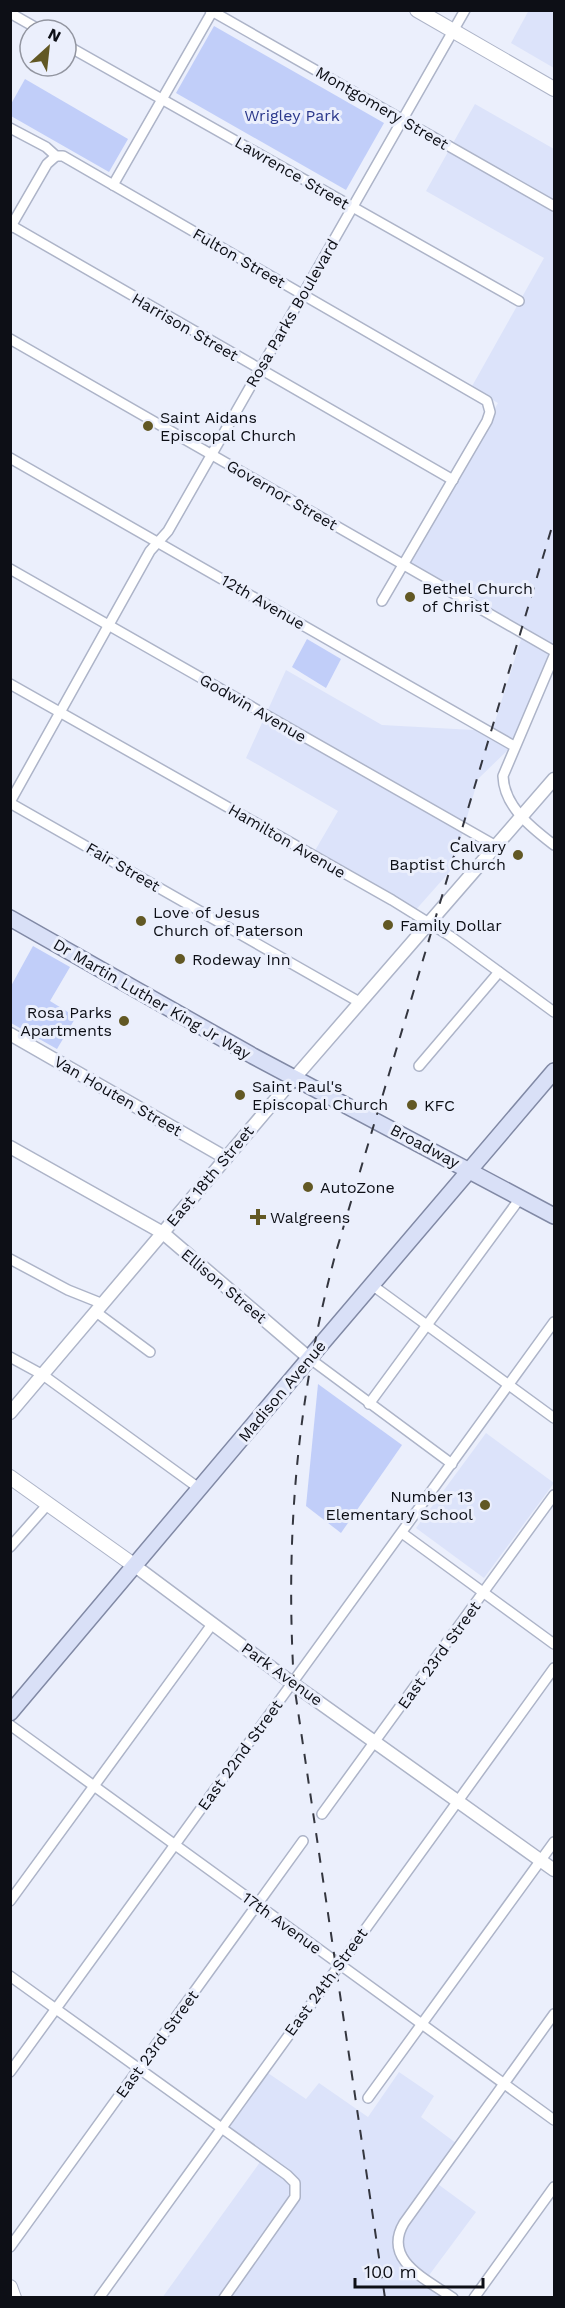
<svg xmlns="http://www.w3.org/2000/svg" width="565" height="2308" viewBox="0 0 565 2308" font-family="'Work Sans',sans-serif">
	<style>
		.built { fill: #dce3fa }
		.green { fill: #c1cef9 }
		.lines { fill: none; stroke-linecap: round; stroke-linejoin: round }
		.minor-casing { stroke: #adb4c8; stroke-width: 12 }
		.tertiary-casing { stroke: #adb4c8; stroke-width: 15 }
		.secondary-casing { stroke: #adb4c8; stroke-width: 16 }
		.primary-casing { stroke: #8189a5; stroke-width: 18 }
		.minor { stroke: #fff; stroke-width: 9 }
		.tertiary { stroke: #fff; stroke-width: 12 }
		.secondary { stroke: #fff; stroke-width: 14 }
		.primary { stroke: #d9e0f7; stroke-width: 15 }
		.rail { stroke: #34363f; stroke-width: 2; stroke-dasharray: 10 10; stroke-linecap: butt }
		.poi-dot { fill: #625824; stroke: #ebeffc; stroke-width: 2 }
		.labels { text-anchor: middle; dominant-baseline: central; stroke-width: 6; stroke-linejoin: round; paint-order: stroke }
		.street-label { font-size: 16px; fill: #0d0f16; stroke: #ebeffc }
		.park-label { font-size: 16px; fill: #2b388b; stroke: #ebeffc }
		.poi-label { font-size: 16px; fill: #0d0f16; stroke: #ebeffc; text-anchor: start }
	</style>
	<rect width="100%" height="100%" fill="#ebeffc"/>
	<g class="built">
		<polygon points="529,10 554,11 554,68 511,43"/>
		<polygon points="475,104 554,149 554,658 514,744 478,779 452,869 413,913 313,854 338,811 246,758 286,670 382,725 492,731 523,633 403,563 498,403 471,388 544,258 426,191"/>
		<polygon points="486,1433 554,1483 484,1578 416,1528"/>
		<polygon points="265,2071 306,2099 319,2083 368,2117 399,2072 434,2096 421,2117 460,2146 435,2182 476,2212 427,2278 454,2297 162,2298 263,2158 224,2129"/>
	</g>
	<g class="green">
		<polygon points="214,26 384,123 346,190 176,93"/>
		<polygon points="25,79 128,139 109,172 11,116 11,104"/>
		<polygon points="307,639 341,659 326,688 292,667"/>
		<polygon points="33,946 70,967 50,1001 76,1017 57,1049 11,1023 11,986"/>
		<polygon points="318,1384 402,1445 341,1533 306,1506"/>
	</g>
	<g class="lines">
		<defs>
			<g id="minor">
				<polyline points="210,10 554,206"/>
				<polyline points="10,13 40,30"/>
				<polyline points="66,45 519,301"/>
				<polyline points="10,128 46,147 56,156 63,156 487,401 490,412 487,421 382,601"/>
				<polyline points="113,185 212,12"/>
				<polyline points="12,226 453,480"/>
				<polyline points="10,228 47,164 56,156"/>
				<polyline points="10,339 554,651"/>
				<polyline points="10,458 514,746"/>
				<polyline points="10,569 496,846"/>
				<path d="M 554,656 L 503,776 C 504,807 532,828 554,845"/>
				<polyline points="10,684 392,900 450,936 554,1012"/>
				<polyline points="10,802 150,551 168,531 465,10"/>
				<polyline points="10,803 361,1003"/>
				<polyline points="419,1066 499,972"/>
				<polyline points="10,1259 68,1290 103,1304"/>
				<polyline points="372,1285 554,1418"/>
				<polyline points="96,1312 150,1352"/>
				<polyline points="10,1357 43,1375 200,1489"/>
				<polyline points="309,1358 452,1464"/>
				<polyline points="369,1404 521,1197"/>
				<polyline points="402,1533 554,1644"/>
				<polyline points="10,1547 48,1504"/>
				<polyline points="10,1725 554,2120"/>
				<polyline points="322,1814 554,1495"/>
				<polyline points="10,1901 213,1623"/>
				<polyline points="10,1976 287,2175 295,2183 295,2197 224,2298"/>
				<polyline points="10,2072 554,1322"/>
				<polyline points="368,2098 554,1842"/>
				<polyline points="10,2247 303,1841"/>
				<polyline points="99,2298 554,1668"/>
				<path d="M 453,2298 C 426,2279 382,2260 404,2223 L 554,2014"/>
				<polyline points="474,2298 554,2187"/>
			</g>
			<g id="tertiary">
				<polyline points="10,1034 226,1158"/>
				<polyline points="10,1147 163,1233 309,1358"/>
				<polyline points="10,1413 271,1105 554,779"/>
				<polyline points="135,1566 292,1683 554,1870"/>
			</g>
			<g id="secondary">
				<polyline points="417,10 554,89"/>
				<polyline points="10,1477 135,1566"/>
				<polyline points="10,2287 14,2298"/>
			</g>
			<g id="primary">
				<polyline points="10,918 253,1056 554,1216"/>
				<polyline points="10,1713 312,1355 554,1071"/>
			</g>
		</defs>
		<use href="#minor" class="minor-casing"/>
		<use href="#tertiary" class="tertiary-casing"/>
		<use href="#secondary" class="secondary-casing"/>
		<use href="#primary" class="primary-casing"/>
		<use href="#minor" class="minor"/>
		<use href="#tertiary" class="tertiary"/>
		<use href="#secondary" class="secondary"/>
		<use href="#primary" class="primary"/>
		<path class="rail" d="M 385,2298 L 294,1684 C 285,1534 297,1397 336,1252 L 554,520"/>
	</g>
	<g class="poi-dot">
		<circle cx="148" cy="426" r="6"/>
		<circle cx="410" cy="597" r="6"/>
		<circle cx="518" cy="855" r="6"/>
		<circle cx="141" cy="921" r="6"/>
		<circle cx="388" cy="925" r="6"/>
		<circle cx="180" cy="959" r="6"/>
		<circle cx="124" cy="1021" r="6"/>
		<circle cx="240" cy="1095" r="6"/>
		<circle cx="412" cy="1105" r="6"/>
		<circle cx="308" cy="1187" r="6"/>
		<path d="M255 1208h6v6h6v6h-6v6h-6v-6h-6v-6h6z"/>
		<circle cx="485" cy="1505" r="6"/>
	</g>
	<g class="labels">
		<g class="street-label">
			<text transform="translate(382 108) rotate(30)">Montgomery Street</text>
			<text transform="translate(292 173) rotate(30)">Lawrence Street</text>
			<text transform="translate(239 258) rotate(30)">Fulton Street</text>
			<text transform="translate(292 313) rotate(-60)">Rosa Parks Boulevard</text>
			<text transform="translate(185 327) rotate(30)">Harrison Street</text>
			<text transform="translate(282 495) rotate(30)">Governor Street</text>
			<text transform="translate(263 602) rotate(30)">12th Avenue</text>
			<text transform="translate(253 708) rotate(30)">Godwin Avenue</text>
			<text transform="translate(287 841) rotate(30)">Hamilton Avenue</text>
			<text transform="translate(123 867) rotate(30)">Fair Street</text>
			<text transform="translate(152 999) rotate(30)">Dr Martin Luther King Jr Way</text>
			<text transform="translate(118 1096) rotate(30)">Van Houten Street</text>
			<text transform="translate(425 1146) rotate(28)">Broadway</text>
			<text transform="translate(210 1176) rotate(-50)">East 18th Street</text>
			<text transform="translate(224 1286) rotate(40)">Ellison Street</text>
			<text transform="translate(282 1391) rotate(-50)">Madison Avenue</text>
			<text transform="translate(439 1655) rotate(-54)">East 23rd Street</text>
			<text transform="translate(282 1674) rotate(36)">Park Avenue</text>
			<text transform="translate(240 1755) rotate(-54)">East 22nd Street</text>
			<text transform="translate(282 1923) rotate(36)">17th Avenue</text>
			<text transform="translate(326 1982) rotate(-54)">East 24th Street</text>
			<text transform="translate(157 2044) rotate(-54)">East 23rd Street</text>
		</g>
		<g class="park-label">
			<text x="292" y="115">Wrigley Park</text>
		</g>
		<g class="poi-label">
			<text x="160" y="417">Saint Aidans<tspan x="160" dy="18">Episcopal Church</tspan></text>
			<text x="422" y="588">Bethel Church<tspan x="422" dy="18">of Christ</tspan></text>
			<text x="506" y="846" text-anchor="end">Calvary<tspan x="506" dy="18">Baptist Church</tspan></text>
			<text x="153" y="912">Love of Jesus<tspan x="153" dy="18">Church of Paterson</tspan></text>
			<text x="400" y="925">Family Dollar</text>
			<text x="192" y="959">Rodeway Inn</text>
			<text x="112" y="1012" text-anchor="end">Rosa Parks<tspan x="112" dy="18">Apartments</tspan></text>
			<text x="252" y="1086">Saint Paul's<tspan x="252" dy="18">Episcopal Church</tspan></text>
			<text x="424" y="1105">KFC</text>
			<text x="320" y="1187">AutoZone</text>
			<text x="270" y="1217">Walgreens</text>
			<text x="473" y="1496" text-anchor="end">Number 13<tspan x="473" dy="18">Elementary School</tspan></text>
		</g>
	</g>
	<rect width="565" height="2308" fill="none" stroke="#0d0f16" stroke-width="24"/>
	<g transform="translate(48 48) rotate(27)"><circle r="28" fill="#ebeffc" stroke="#9295a0" stroke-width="1.5"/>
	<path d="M0-4.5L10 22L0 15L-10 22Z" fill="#625824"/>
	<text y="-9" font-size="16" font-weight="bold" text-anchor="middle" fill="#0d0f16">N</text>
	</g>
	<path d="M355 2278v9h128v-9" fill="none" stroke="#0d0f16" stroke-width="3"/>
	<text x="364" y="2278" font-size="18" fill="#0d0f16" stroke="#ebeffc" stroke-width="4.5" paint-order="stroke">100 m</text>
</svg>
